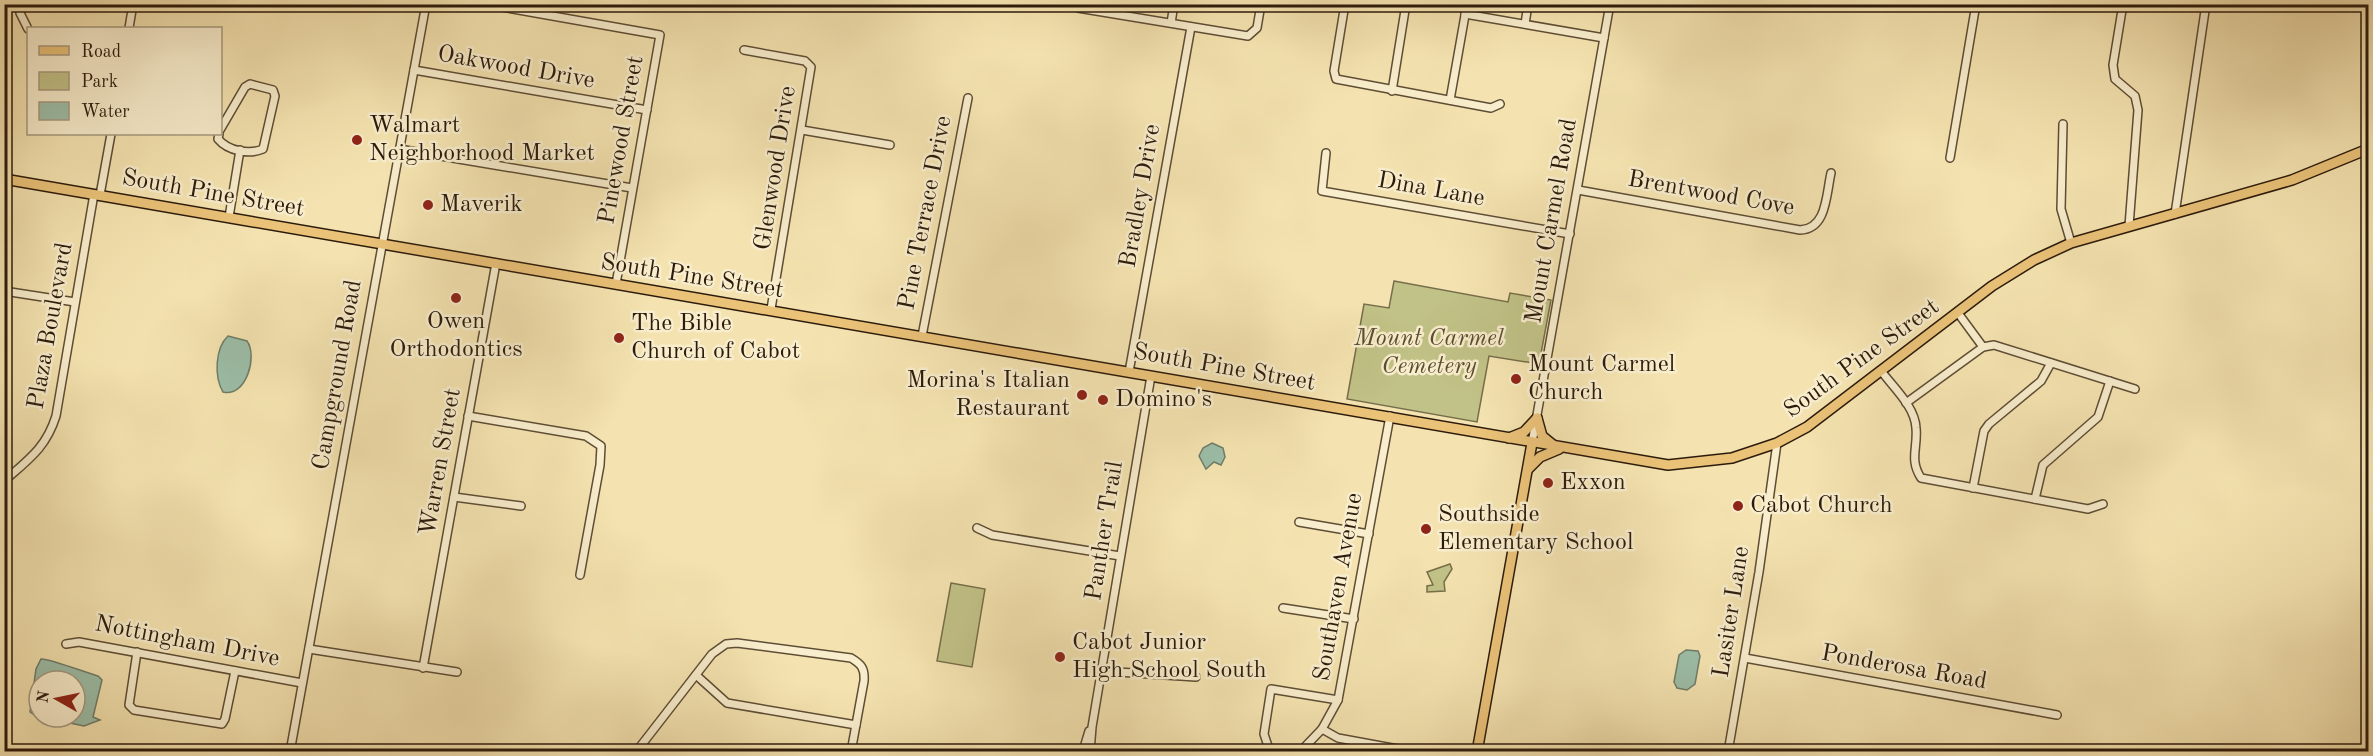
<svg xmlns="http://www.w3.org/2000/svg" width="2373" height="756" viewBox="0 0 2373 756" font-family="'Old Standard TT',serif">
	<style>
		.green { fill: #c1c287; stroke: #766e4a; stroke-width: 1.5 }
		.water { fill: #9cbea8; stroke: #6f7d6a; stroke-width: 1.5; fill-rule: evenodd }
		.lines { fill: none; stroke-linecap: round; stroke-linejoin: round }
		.minor-casing { stroke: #5e4d35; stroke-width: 10 }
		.major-casing { stroke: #2c1b0c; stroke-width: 12 }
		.minor { stroke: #f8edcc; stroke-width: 7 }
		.major { stroke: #eac278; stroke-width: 9 }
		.poi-dot { fill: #8f2418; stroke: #f8edcc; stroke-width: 2 }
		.labels { text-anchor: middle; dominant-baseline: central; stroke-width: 5; stroke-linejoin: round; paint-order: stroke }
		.street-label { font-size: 24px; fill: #2c1b0c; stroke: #f8edcc }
		.poi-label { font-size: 24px; fill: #2c1b0c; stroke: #f8edcc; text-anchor: start }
		.park-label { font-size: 24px; font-style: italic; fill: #594d31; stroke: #f8edcc }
	</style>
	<rect width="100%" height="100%" fill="#f4e3b0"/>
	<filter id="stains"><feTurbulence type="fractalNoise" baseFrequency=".00333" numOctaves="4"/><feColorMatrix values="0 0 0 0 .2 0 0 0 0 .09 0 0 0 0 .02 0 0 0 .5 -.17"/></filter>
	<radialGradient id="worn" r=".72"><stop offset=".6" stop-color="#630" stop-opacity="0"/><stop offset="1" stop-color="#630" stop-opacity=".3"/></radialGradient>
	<g class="green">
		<polygon points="1394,281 1508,302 1510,293 1551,300 1539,364 1489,356 1477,422 1347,399 1364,304 1389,308"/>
		<polygon points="1450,564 1452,569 1444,582 1445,591 1427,592 1427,586 1433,585 1427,572"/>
		<polygon points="951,583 985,589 972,667 937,661"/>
	</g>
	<g class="water">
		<path d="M 228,336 L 247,341 C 258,356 246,398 223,392 C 214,377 215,348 228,336 Z"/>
		<polygon points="1212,443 1223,448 1225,457 1221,465 1214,462 1206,469 1199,456 1203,448"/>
		<polygon points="1686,650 1698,651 1700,656 1695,684 1687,690 1677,688 1674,682 1679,655"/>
		<path d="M 41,659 C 48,658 87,673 98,676 L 102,680 L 93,717 L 100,720 L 84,726 L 36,716 L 30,712 L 36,669 ZM 39,681 L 75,681 L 75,717 L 39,717 Z"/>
	</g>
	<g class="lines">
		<defs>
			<g id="minor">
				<polyline points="21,4 20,13 28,29"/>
				<polyline points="485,4 660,35 616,284"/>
				<polyline points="1075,4 1078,8 1248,36 1257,28 1261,4"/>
				<polyline points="1345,4 1334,71 1336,79 1491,108 1500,104"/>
				<polyline points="2123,4 2113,65 2115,79 2135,96 2138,110 2129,226"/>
				<polyline points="1465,14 1604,38"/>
				<polyline points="1171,23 1174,4"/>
				<polyline points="1525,24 1528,4"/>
				<polyline points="129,28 133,4"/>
				<polyline points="744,50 805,61 811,67 771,309"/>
				<polyline points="414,70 647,110"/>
				<polyline points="1392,91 1406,4"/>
				<polyline points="1450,100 1467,4"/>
				<polyline points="2063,124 2061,209 2071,243"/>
				<polyline points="802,130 890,145"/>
				<path d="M 219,134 L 218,139 C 228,151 249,155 263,149 L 275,96 L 273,90 L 250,84 L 245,87 L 220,130"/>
				<polyline points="399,149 632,188"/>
				<polyline points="1326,153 1322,191 1570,234"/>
				<polyline points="1950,158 1976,4"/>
				<path d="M 1578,190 L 1800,230 C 1827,229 1826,195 1831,173"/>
				<polyline points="100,195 111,134"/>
				<polyline points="2175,214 2206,4"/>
				<polyline points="229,217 240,150"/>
				<polyline points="4,291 75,302"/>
				<polyline points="1958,313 1983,347"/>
				<polyline points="922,336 968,98"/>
				<polyline points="1129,372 1191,27"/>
				<path d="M 1882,372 C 1894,388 1915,407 1916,428 C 1918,448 1909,459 1921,478 L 2088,509 L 2103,504"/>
				<polyline points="1906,403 1983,347 1994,345 2135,389"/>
				<polyline points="468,416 586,436 601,446 600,465 580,575"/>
				<polyline points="1532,443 1610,4"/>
				<path d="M 4,481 C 28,460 46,448 56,416 L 94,194"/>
				<polyline points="1973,488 1984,431 1989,424 2041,381 2051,363"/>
				<polyline points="454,497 521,506"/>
				<polyline points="2035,499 2043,465 2098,417 2110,381"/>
				<polyline points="1299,522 1369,534"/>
				<polyline points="977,528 992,535 1120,556"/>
				<polyline points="1283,608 1354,619"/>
				<polyline points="66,644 79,642 302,683"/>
				<polyline points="309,649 457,672"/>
				<polyline points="137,652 129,705 134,710 222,724 225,719 235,671"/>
				<polyline points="1745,658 2057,715"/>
				<polyline points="423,668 496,263"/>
				<polyline points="1102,671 1196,677"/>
				<polyline points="696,675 727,703 856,725"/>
				<polyline points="1322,729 1338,738 1414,752"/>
				<polyline points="1083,751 1089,731"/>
				<polyline points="290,752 426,4"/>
				<path d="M 636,752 L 712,654 L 726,644 L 737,643 L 851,658 C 861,664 865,668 864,681 L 851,752"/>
				<polyline points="1090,752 1092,727 1151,376"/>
				<polyline points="1270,752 1264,734 1271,689 1338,700"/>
				<polyline points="1300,752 1322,729 1338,700 1390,416"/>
				<polyline points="1728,752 1759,572 1777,443"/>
			</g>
			<g id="major">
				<polyline points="4,179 1668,465 1732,458 1777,443 1807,427 1992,286 2034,260 2071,243 2292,180 2368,149"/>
				<polyline points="1537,418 1542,436 1553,445"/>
				<polyline points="1509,438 1524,432 1537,418"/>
				<polyline points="1528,469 1540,457 1559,449"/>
				<polyline points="1477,752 1532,443"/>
			</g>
		</defs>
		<use href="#minor" class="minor-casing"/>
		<use href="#major" class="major-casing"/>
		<use href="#minor" class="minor"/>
		<use href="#major" class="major"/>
	</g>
	<g class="poi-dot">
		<circle cx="357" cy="140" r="6"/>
		<circle cx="428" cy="205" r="6"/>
		<circle cx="456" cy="298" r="6"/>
		<circle cx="619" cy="338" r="6"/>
		<circle cx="1516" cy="379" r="6"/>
		<circle cx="1082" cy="395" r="6"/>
		<circle cx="1103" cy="400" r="6"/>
		<circle cx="1548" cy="483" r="6"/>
		<circle cx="1738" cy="506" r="6"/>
		<circle cx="1426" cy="529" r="6"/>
		<circle cx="1060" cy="657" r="6"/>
	</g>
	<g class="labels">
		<g class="street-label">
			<text transform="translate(516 68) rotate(10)">Oakwood Drive</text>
			<text transform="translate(622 140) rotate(-80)">Pinewood Street</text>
			<text transform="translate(776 168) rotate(-81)">Glenwood Drive</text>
			<text transform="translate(1431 190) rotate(10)">Dina Lane</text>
			<text transform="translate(213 194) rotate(10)">South Pine Street</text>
			<text transform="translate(1711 194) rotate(10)">Brentwood Cove</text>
			<text transform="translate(1141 196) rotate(-80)">Bradley Drive</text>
			<text transform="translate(926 213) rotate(-79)">Pine Terrace Drive</text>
			<text transform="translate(1552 221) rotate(-80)">Mount Carmel Road</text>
			<text transform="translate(692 277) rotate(9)">South Pine Street</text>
			<text transform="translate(51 326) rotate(-80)">Plaza Boulevard</text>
			<text transform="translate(1862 359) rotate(-36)">South Pine Street</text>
			<text transform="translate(1224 368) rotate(10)">South Pine Street</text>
			<text transform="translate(338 375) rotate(-80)">Campground Road</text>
			<text transform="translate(441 462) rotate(-80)">Warren Street</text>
			<text transform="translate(1105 531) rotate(-81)">Panther Trail</text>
			<text transform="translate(1339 587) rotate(-80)">Southaven Avenue</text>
			<text transform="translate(1732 612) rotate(-81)">Lasiter Lane</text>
			<text transform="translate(187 642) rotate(11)">Nottingham Drive</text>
			<text transform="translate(1904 668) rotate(10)">Ponderosa Road</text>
		</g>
		<g class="poi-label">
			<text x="369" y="126">Walmart<tspan x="369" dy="28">Neighborhood Market</tspan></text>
			<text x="440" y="205">Maverik</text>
			<text x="456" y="322" text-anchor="middle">Owen<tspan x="456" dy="28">Orthodontics</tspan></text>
			<text x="631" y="324">The Bible<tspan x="631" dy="28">Church of Cabot</tspan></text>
			<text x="1528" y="365">Mount Carmel<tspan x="1528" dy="28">Church</tspan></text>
			<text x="1070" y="381" text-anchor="end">Morina's Italian<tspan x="1070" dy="28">Restaurant</tspan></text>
			<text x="1115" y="400">Domino's</text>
			<text x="1560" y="483">Exxon</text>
			<text x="1750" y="506">Cabot Church</text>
			<text x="1438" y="515">Southside<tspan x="1438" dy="28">Elementary School</tspan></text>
			<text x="1072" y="643">Cabot Junior<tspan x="1072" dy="28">High School South</tspan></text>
		</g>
		<g class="park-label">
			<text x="1429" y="339">Mount Carmel<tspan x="1429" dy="28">Cemetery</tspan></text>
		</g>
	</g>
	<rect width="2373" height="756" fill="none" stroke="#f4e3b0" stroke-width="24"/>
	<rect x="6" y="6" width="2361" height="744" fill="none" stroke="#2c1b0c" stroke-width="3"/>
	<rect x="12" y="12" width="2349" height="732" fill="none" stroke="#2c1b0c" stroke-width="1.5"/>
	<rect x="27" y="27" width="195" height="108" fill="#f8edcc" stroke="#a6997f" stroke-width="1.5"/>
	<rect x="39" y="46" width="30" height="9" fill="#eac278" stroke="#a6997f" stroke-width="1.5"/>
	<text x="81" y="57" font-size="18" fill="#2c1b0c">Road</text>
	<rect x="39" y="72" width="30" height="18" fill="#c1c287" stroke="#a6997f" stroke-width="1.5"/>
	<text x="81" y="87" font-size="18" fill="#2c1b0c">Park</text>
	<rect x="39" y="102" width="30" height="18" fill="#9cbea8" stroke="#a6997f" stroke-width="1.5"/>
	<text x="81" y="117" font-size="18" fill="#2c1b0c">Water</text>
	<g transform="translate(57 699) rotate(279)"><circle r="28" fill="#f8edcc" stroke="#a6997f" stroke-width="1.5"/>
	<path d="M0-4.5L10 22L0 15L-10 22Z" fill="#8f2418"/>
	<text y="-9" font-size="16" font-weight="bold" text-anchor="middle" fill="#2c1b0c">N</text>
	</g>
	<rect width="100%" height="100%" filter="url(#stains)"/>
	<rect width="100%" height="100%" fill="url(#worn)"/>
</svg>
